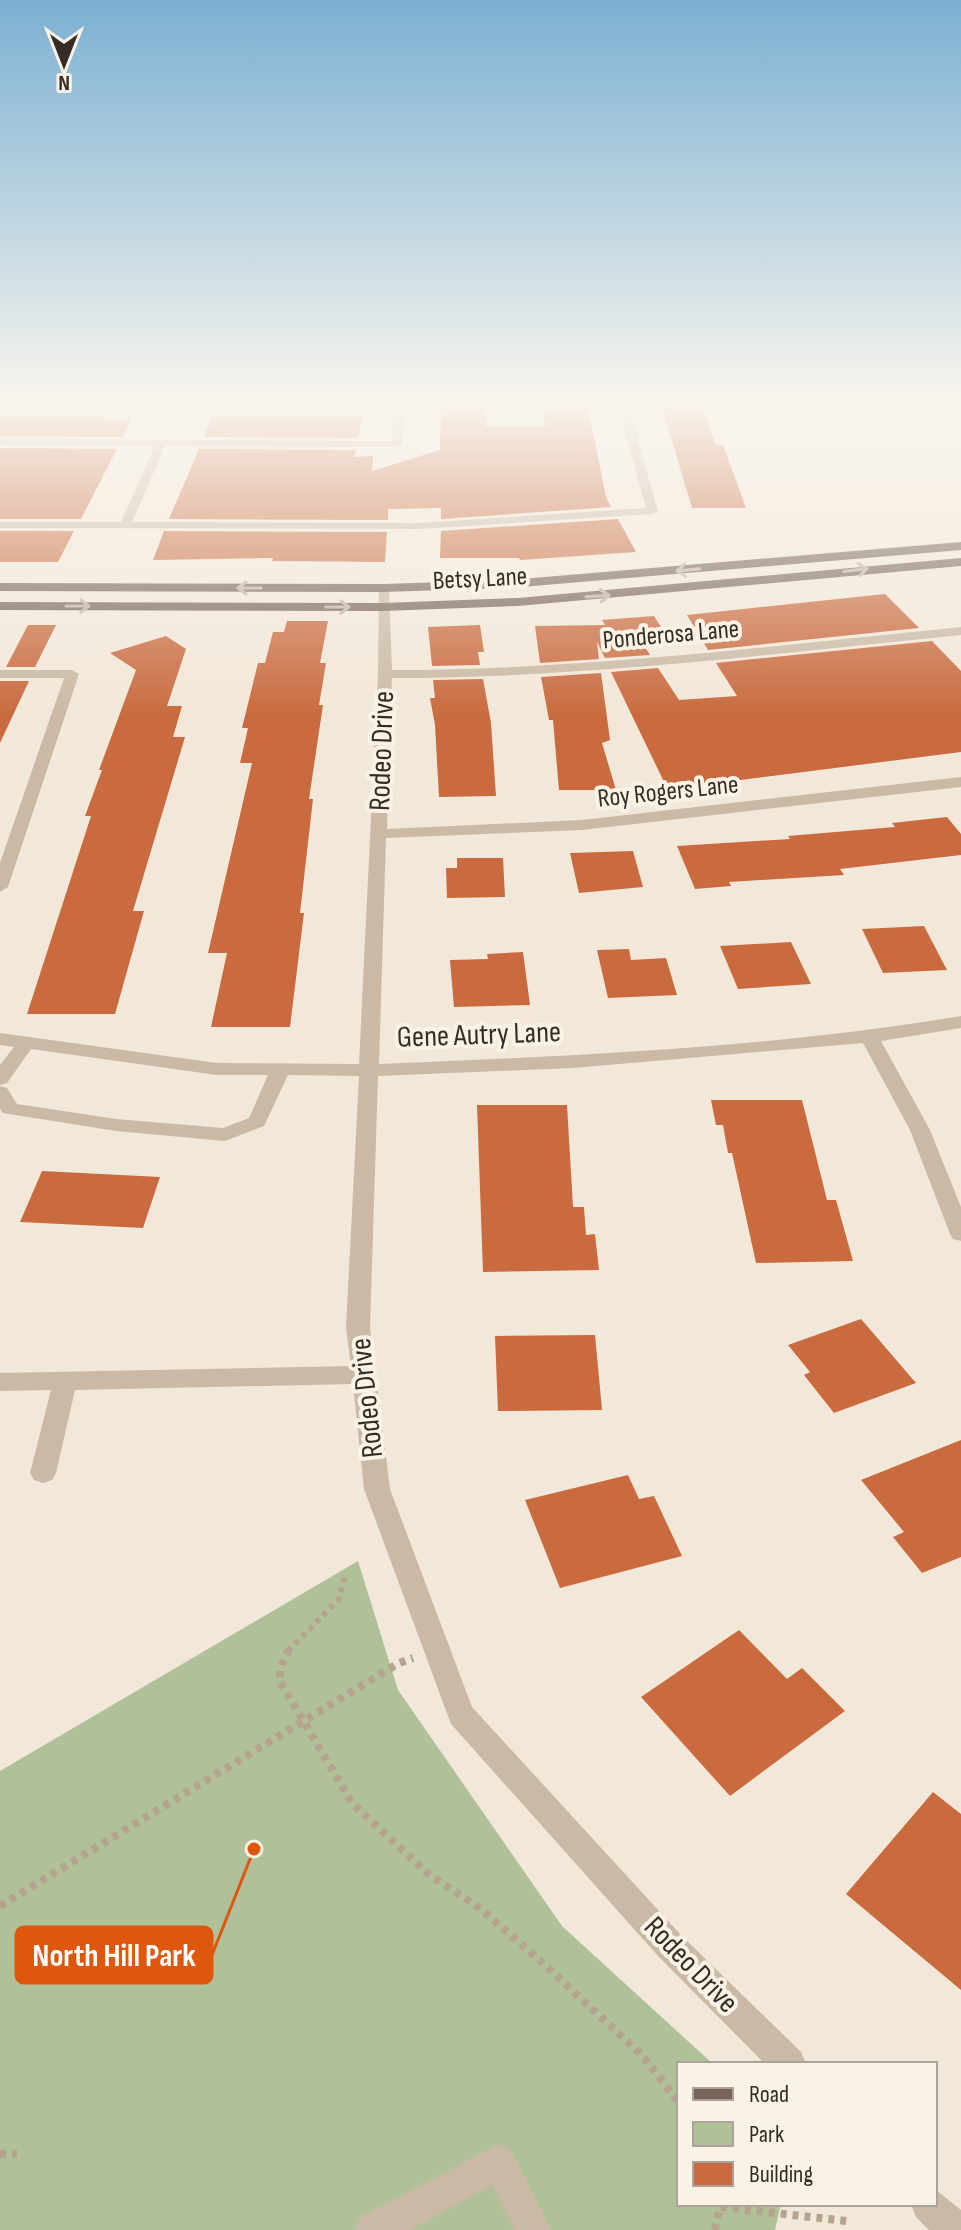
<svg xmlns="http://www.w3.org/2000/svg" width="961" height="2230" viewBox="0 0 961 2230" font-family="'Sofia Sans Condensed',sans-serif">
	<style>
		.green { fill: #b0c199 }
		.building { fill: #c96b3f }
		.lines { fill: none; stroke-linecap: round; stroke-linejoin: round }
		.path-far1 { stroke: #b6a38f; stroke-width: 6; stroke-dasharray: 5 5; stroke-linecap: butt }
		.path { stroke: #b6a38f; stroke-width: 8; stroke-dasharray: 6 6; stroke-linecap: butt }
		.minor { fill: #cab9a5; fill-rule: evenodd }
		.major { fill: #786457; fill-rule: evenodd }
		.oneway { stroke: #c0b2a5 }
		.labels { text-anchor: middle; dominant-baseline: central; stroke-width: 8; stroke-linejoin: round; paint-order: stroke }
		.far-street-label { font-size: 26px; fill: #352c26; stroke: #faf2e5 }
		.street-label { font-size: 30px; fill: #352c26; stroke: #faf2e5 }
		.leader { fill: none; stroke: #df570d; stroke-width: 3 }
		.callout-dot { fill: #df570d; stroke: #faf2e5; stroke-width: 3 }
		.callout { fill: #df570d; stroke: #df570d; stroke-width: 3 }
		.callout-label { font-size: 32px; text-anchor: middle; font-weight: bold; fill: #fff }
	</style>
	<rect width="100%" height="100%" fill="#f2e8d9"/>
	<polygon class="green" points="358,1561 398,1690 562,1926 713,2064 679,2064 679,2204 781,2204 775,2230 0,2230 0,1771"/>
	<g class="building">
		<polygon points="662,407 703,407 716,445 723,445 746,508 692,508"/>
		<polygon points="441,408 485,408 486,426 545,426 543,408 588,408 606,497 611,507 441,519 441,508 388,509 388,520 169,519 199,449 356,450 354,457 373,456 372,471 440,450"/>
		<polygon points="0,416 105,416 103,419 131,419 123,437 0,436"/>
		<polygon points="212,416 362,416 358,438 204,437"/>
		<polygon points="0,448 117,449 81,519 0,519"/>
		<polygon points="618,519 636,552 520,560 519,558 440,558 441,531"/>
		<polygon points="0,531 74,531 58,562 0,562"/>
		<polygon points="164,531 387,532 385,562 272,561 273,558 153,560"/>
		<polygon points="885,594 919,628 708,650 687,615"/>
		<polygon points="654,616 669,640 642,642 650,655 605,658 597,642 599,659 540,663 535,626 605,625 602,620"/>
		<polygon points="287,621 328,621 320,663 326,663 319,705 323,705 309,799 313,799 300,913 304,913 290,1027 211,1027 227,953 208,953 252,763 240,763 248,728 242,728 258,663 265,663 273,632 284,632"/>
		<polygon points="28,625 56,625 35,667 6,667"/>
		<polygon points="480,625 484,652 478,652 480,665 432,666 428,627"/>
		<polygon points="166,636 186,649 167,706 182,706 173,737 185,737 133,911 144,911 115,1014 27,1014 91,816 85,816 102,770 99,770 136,670 110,653"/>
		<polygon points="932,641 961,671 961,752 725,782 666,786 611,672 658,668 679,700 737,696 716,663"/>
		<polygon points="601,673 610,740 602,743 616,790 559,790 553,720 549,720 541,677"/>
		<polygon points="483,679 491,723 496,796 439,797 435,725 430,698 435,698 433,680"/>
		<polygon points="0,681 29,681 0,743"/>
		<polygon points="947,817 961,834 961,855 840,869 844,875 729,882 731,886 695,889 677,846 790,839 788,836 895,827 892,823"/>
		<polygon points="633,851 643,887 579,893 570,853"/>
		<polygon points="457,858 503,858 505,897 447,898 446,868 457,868"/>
		<polygon points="924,926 947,970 883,973 862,929"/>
		<polygon points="791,942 811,984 738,989 720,946"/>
		<polygon points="629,949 631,960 666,958 677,995 608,998 597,950"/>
		<polygon points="523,952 530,1005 454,1007 450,960 488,959 487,954"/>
		<polygon points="711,1100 802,1100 827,1200 836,1200 853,1261 756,1263 732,1153 728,1153 723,1125 716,1125"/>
		<polygon points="477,1105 567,1105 573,1207 584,1207 586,1235 595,1234 599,1270 483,1272"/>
		<polygon points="42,1171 160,1177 143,1228 20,1222"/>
		<polygon points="861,1319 916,1383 834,1413 804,1375 810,1372 788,1345"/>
		<polygon points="595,1335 602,1410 498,1411 495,1336"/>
		<polygon points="961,1440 961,1557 922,1573 893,1537 904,1532 861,1480"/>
		<polygon points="628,1475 639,1499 654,1496 682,1556 560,1588 525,1500"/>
		<polygon points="739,1630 787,1679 802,1668 845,1711 730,1796 641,1697"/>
		<polygon points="933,1792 961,1814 961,1990 846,1894"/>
	</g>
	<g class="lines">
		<polyline class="path-far1" points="288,1651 339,1599 345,1575"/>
		<g class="path">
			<polyline points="289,1649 280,1669 280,1682 352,1803 427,1873 482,1910 546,1966 642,2055 679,2103"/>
			<polyline points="0,1906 399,1663 413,1658"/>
			<polyline points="0,2154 17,2154"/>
			<polyline points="721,2207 847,2221"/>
			<polyline points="715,2230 720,2205"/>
		</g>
		<g class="minor">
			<polygon points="395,404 405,404 402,444 397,447 165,446 132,522 419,523 646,508 618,404 628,404 658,511 652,514 419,529 0,528 0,522 121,522 155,446 0,445 0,439 392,441"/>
			<path d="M 379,585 L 389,588 L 392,670 C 582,670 772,646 961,627 L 961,635 C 772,654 582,678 392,678 L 387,829 L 582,820 L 961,777 L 961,787 L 582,830 L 386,838 L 379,1064 C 573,1056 769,1048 961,1016 L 961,1028 L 881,1041 L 930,1130 L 961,1207 L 961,1241 L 953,1239 L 950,1234 L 910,1130 L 863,1043 L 573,1068 L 378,1076 L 370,1328 L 390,1489 L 472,1707 L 681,1935 L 801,2052 L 806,2064 L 765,2064 L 659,1957 L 451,1724 L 364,1489 L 353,1384 L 75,1390 L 56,1473 L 52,1480 L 43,1483 L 34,1480 L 30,1473 L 51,1390 L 0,1391 L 0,1373 L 351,1366 L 346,1328 L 359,1076 L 288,1075 L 264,1126 L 225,1141 L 116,1131 L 3,1113 L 0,1109 L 0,1086 L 7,1088 L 17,1104 L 116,1119 L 223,1128 L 249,1118 L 268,1075 L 217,1075 L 31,1049 L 7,1083 L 0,1085 L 0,1065 L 14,1047 L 0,1045 L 0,1033 L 217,1063 L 359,1064 L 378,674 Z"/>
			<polygon points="0,670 72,670 79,674 8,887 0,892 0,863 64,678 0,678"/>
			<polygon points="499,2144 511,2150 551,2230 514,2230 492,2185 409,2230 355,2230 360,2217"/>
			<polygon points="935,2189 961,2210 961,2230 929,2230 916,2217 911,2204 935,2204"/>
		</g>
		<g class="major">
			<polygon points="961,542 961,550 509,588 383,592 0,591 0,583 383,584 509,580"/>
			<polygon points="961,558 961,566 518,606 383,611 0,610 0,602 383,603 518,598"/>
		</g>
	</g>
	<defs><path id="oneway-shaft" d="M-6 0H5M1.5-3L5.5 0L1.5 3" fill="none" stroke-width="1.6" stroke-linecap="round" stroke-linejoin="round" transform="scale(2)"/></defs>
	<g class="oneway">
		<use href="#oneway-shaft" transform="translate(688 570) rotate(175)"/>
		<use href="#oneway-shaft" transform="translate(856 570) rotate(-7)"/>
		<use href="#oneway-shaft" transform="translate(249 588) rotate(-180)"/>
		<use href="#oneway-shaft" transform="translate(598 596) rotate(-4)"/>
		<use href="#oneway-shaft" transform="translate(78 606)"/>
		<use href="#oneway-shaft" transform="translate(338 607)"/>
	</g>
	<linearGradient id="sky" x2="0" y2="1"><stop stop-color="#7bb0d2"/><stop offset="0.56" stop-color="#f9f5ee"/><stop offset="1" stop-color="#f9f5ee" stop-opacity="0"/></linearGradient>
	<rect width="961" height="716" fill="url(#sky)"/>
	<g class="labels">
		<g class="far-street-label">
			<text transform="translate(480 579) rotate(-3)">Betsy Lane</text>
			<text transform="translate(671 635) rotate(-5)">Ponderosa Lane</text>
			<text transform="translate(668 792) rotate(-6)">Roy Rogers Lane</text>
		</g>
		<g class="street-label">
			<text transform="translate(382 751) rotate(-88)">Rodeo Drive</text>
			<text transform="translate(479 1035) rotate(-2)">Gene Autry Lane</text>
			<text transform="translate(367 1398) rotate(-96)">Rodeo Drive</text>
			<text transform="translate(691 1965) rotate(46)">Rodeo Drive</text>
		</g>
	</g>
	<path class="leader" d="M254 1849L212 1955"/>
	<circle class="callout-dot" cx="254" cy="1849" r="8"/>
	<rect class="callout" x="16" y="1927" width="196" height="56" rx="8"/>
	<g class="callout-label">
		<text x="114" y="1966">North Hill Park</text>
	</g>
	<rect x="677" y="2062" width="260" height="144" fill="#faf2e5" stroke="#aba399" stroke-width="2"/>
	<rect x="693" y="2088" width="40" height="12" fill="#786457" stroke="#aba399" stroke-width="2"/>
	<text x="749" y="2102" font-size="24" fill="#352c26">Road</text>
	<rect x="693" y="2122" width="40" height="24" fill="#b0c199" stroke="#aba399" stroke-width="2"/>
	<text x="749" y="2142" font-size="24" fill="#352c26">Park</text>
	<rect x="693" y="2162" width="40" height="24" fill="#c96b3f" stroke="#aba399" stroke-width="2"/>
	<text x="749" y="2182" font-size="24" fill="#352c26">Building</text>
	<g transform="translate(64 64) rotate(180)" stroke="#faf2e5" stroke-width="6" paint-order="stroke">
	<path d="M0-6L14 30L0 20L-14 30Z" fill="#352c26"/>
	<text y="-12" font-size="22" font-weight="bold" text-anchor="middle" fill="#352c26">N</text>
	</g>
</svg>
